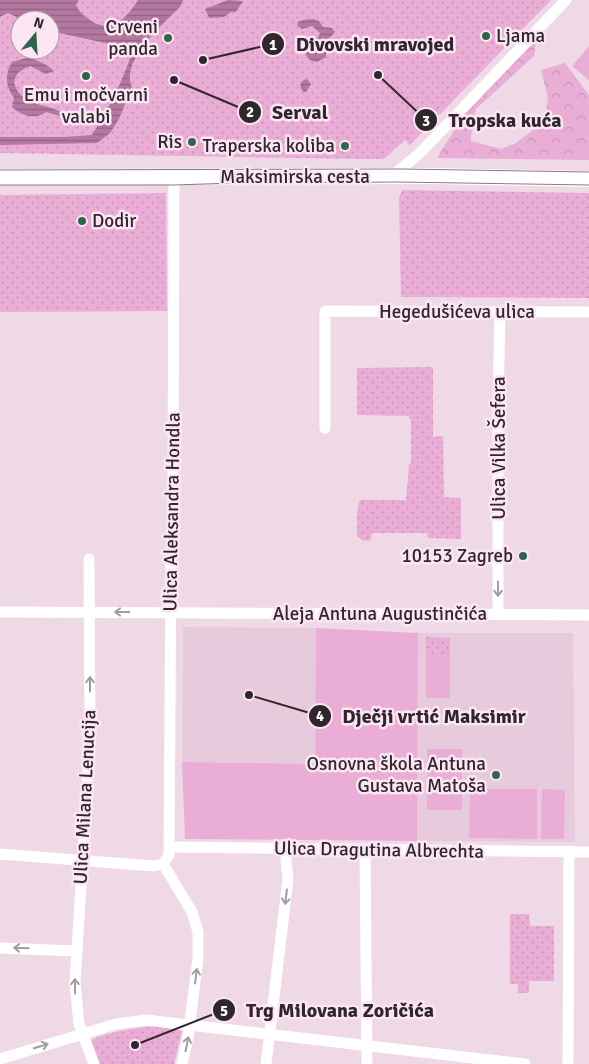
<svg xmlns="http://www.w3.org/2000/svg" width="589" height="1064" viewBox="0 0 589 1064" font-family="Signika,sans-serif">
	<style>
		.built { fill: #e7cbdc }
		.grass { fill: url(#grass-dots); fill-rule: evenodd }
		.forest { fill: url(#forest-crowns) }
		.pitch { fill: #eaadd6 }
		.water { fill: url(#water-rules) }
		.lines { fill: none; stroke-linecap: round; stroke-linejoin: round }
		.street { stroke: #fff; stroke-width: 11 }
		.secondary { stroke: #fff; stroke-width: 16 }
		.tram { stroke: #897b84; stroke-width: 1 }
		.oneway { stroke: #a19ea0 }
		.poi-dot { fill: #30654a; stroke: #fce6f4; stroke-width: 2 }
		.labels { text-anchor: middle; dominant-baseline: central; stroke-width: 5; stroke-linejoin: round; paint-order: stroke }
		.poi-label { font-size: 19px; fill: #2f272c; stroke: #fce6f4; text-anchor: end }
		.street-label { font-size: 19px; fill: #2f272c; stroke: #fce6f4 }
		.leader { fill: none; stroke: #2f272c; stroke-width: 2 }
		.callout-dot { fill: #2f272c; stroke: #fce6f4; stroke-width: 2 }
		.mark-label { font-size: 15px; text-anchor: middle; font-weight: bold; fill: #fff }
		.callout-label { font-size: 20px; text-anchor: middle; font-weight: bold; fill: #2f272c; stroke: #fce6f4; stroke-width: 5; stroke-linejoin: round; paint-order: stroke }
	</style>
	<defs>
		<pattern id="grass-dots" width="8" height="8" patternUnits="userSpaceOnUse" patternTransform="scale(1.25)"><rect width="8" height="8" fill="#eaadd6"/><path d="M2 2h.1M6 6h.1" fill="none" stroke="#c995b8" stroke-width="1.8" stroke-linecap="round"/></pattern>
		<pattern id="forest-crowns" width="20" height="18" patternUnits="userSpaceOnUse" patternTransform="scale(1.25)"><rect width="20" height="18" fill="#eaadd6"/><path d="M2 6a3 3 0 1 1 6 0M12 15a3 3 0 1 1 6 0" fill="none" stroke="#c995b8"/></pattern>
		<pattern id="water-rules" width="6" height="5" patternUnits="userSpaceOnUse" patternTransform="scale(1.25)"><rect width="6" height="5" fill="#b378a0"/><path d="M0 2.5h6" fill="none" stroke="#926283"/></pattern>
	</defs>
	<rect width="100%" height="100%" fill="#efd9e7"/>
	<g class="built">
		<polygon points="183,627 316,628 315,764 182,762"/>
		<polygon points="418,633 573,633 575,842 417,841"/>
	</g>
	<g class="grass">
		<path d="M 0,0 L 551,0 L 410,145 L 405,140 L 384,159 L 366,159 L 0,153 ZM 20,20 L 50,20 L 50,50 L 20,50 Z"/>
		<polygon points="402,190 589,193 589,298 401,297 399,198"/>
		<polygon points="166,193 167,311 0,312 0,195"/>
		<polygon points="433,367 433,437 443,436 444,497 461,498 461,539 428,538 427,533 372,533 370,541 362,540 357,536 357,514 359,502 361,500 406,500 409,464 411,464 411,419 409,419 409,416 357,415 357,368"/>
		<polygon points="426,637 450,638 450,654 426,654"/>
		<polygon points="510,914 529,914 530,926 554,926 554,981 529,981 529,993 518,993 518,984 510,984"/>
		<path d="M 156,1026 L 182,1031 L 174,1064 L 98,1064 L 90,1045 L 93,1044 L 91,1040 C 109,1031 136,1028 156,1026 Z"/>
	</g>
	<polygon class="forest" points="536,41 534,56 476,109 472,124 471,141 501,149 516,143 532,131 546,112 548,98 541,70 565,63 589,95 589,160 437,158 466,111"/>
	<g class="pitch">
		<polygon points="589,46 589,80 572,66"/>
		<polygon points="316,628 418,633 417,841 185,839 182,762 315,764"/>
		<rect x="426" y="654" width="24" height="44"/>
		<rect x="427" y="749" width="35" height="61"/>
		<polygon points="470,789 537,789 537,839 469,838"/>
		<polygon points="542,789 565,790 564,839 541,839"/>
	</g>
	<g class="water">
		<path d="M 0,0 L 79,0 L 76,5 C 79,12 83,15 90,20 C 111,35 126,19 138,0 L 183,0 L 180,7 C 164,23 120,61 132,87 L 119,119 L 110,133 L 97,143 L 0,145 L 0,137 L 64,137 L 92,135 C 109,108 124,79 133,49 L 50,31 L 50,20 L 23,20 L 8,13 L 0,17 Z"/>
		<polygon points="228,0 243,1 236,12 231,12 224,17 209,18 205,9"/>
		<polygon points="313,19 319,21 323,27 332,28 335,32 327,41 326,57 317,62 310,60 306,55 305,42 310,37 318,38 320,33 312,26 302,29 297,25 298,22 303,20"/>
		<path d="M 30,57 L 48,66 L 54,71 L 46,74 L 30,66 C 17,71 9,80 19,93 C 21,95 25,99 28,101 C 41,106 53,107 66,114 L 73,111 L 75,115 L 71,119 L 46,112 C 36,120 21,116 12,107 L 14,98 C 6,87 4,75 12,62 Z"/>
		<path d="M 307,79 L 311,84 L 306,92 L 304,92 L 301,89 C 299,84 302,80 307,79 Z"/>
	</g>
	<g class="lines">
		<g class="street">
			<polyline points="392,176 419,154 566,0"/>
			<polyline points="325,428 325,311 589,312"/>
			<polyline points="89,559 90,736 75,983 79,1024 94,1064"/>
			<polyline points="0,612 589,615"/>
			<polyline points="498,615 498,408 500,312"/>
			<polyline points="170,847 589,852"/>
			<polyline points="365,850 367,1064"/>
			<polyline points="0,854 154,866 163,864 169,855 171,556 173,502 174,177"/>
			<polyline points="163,864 192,912 198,932 198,958 188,1037 182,1064"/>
			<polyline points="0,948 76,951"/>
			<polyline points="0,1059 116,1024 146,1020 525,1064"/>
			<polyline points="266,1064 288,879 285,849"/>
			<polyline points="568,1064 569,851"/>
		</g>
		<polyline class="secondary" points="0,177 430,176 589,179"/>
		<g class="tram">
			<polyline points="0,170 402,169 589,172"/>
			<polyline points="0,185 174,185 236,183 398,182 589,185"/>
		</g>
	</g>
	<defs><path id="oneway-shaft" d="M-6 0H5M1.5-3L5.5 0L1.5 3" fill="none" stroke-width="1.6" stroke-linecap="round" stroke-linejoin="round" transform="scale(1.25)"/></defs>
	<g class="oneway">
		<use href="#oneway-shaft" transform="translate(498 589) rotate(90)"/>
		<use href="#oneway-shaft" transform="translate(122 612) rotate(-180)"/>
		<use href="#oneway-shaft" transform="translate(90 684) rotate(-90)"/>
		<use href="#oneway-shaft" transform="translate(286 897) rotate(97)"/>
		<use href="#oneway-shaft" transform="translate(21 948) rotate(-178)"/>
		<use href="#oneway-shaft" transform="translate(196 976) rotate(-83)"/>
		<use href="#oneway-shaft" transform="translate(75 986) rotate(-91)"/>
		<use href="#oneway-shaft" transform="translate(187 1044) rotate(-79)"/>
		<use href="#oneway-shaft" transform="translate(41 1046) rotate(-17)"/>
	</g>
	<g class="poi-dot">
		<circle cx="486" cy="36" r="5"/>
		<circle cx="168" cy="38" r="5"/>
		<circle cx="86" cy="76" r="5"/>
		<circle cx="192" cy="142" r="5"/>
		<circle cx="345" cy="146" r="5"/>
		<circle cx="82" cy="221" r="5"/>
		<circle cx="523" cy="556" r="5"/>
		<circle cx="496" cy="775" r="5"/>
	</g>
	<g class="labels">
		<g class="poi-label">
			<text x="158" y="27">Crveni<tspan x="158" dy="22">panda</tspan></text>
			<text x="496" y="36" text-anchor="start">Ljama</text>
			<text x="86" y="95" text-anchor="middle">Emu i močvarni<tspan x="86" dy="22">valabi</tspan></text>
			<text x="182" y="142">Ris</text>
			<text x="335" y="146">Traperska koliba</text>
			<text x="92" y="221" text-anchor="start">Dodir</text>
			<text x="513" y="556">10153 Zagreb</text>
			<text x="486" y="764">Osnovna škola Antuna<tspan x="486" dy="22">Gustava Matoša</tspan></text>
		</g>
		<g class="street-label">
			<text x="295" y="177">Maksimirska cesta</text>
			<text x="457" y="312">Hegedušićeva ulica</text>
			<text transform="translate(499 448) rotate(-90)">Ulica Vilka Šefera</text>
			<text transform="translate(172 512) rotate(-89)">Ulica Aleksandra Hondla</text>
			<text x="380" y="614">Aleja Antuna Augustinčića</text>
			<text transform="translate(85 797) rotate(-87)">Ulica Milana Lenucija</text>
			<text transform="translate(379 850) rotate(1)">Ulica Dragutina Albrechta</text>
		</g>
	</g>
	<path class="leader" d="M203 60L273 44M174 80L250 112M378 75L426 120M249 695L320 716M135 1045L224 1010"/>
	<g class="callout-dot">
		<circle cx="203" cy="60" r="5"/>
		<circle cx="174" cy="80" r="5"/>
		<circle cx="378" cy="75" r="5"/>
		<circle cx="249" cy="695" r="5"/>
		<circle cx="135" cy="1045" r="5"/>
		<circle cx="273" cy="44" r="12"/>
		<circle cx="250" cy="112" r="12"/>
		<circle cx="426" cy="120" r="12"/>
		<circle cx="320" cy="716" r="12"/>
		<circle cx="224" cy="1010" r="12"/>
	</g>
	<g class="mark-label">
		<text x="273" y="50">1</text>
		<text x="250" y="117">2</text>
		<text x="426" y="126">3</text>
		<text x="320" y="721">4</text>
		<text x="224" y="1016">5</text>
	</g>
	<g class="callout-label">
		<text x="375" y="51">Divovski mravojed</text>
		<text x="300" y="119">Serval</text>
		<text x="505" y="127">Tropska kuća</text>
		<text x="434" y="723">Dječji vrtić Maksimir</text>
		<text x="340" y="1017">Trg Milovana Zoričića</text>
	</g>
	<g transform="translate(35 35) rotate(18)"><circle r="24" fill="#fce6f4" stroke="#aa9aa4"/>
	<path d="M0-4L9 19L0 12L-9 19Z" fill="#30654a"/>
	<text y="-8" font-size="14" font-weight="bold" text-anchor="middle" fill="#2f272c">N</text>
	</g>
</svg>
